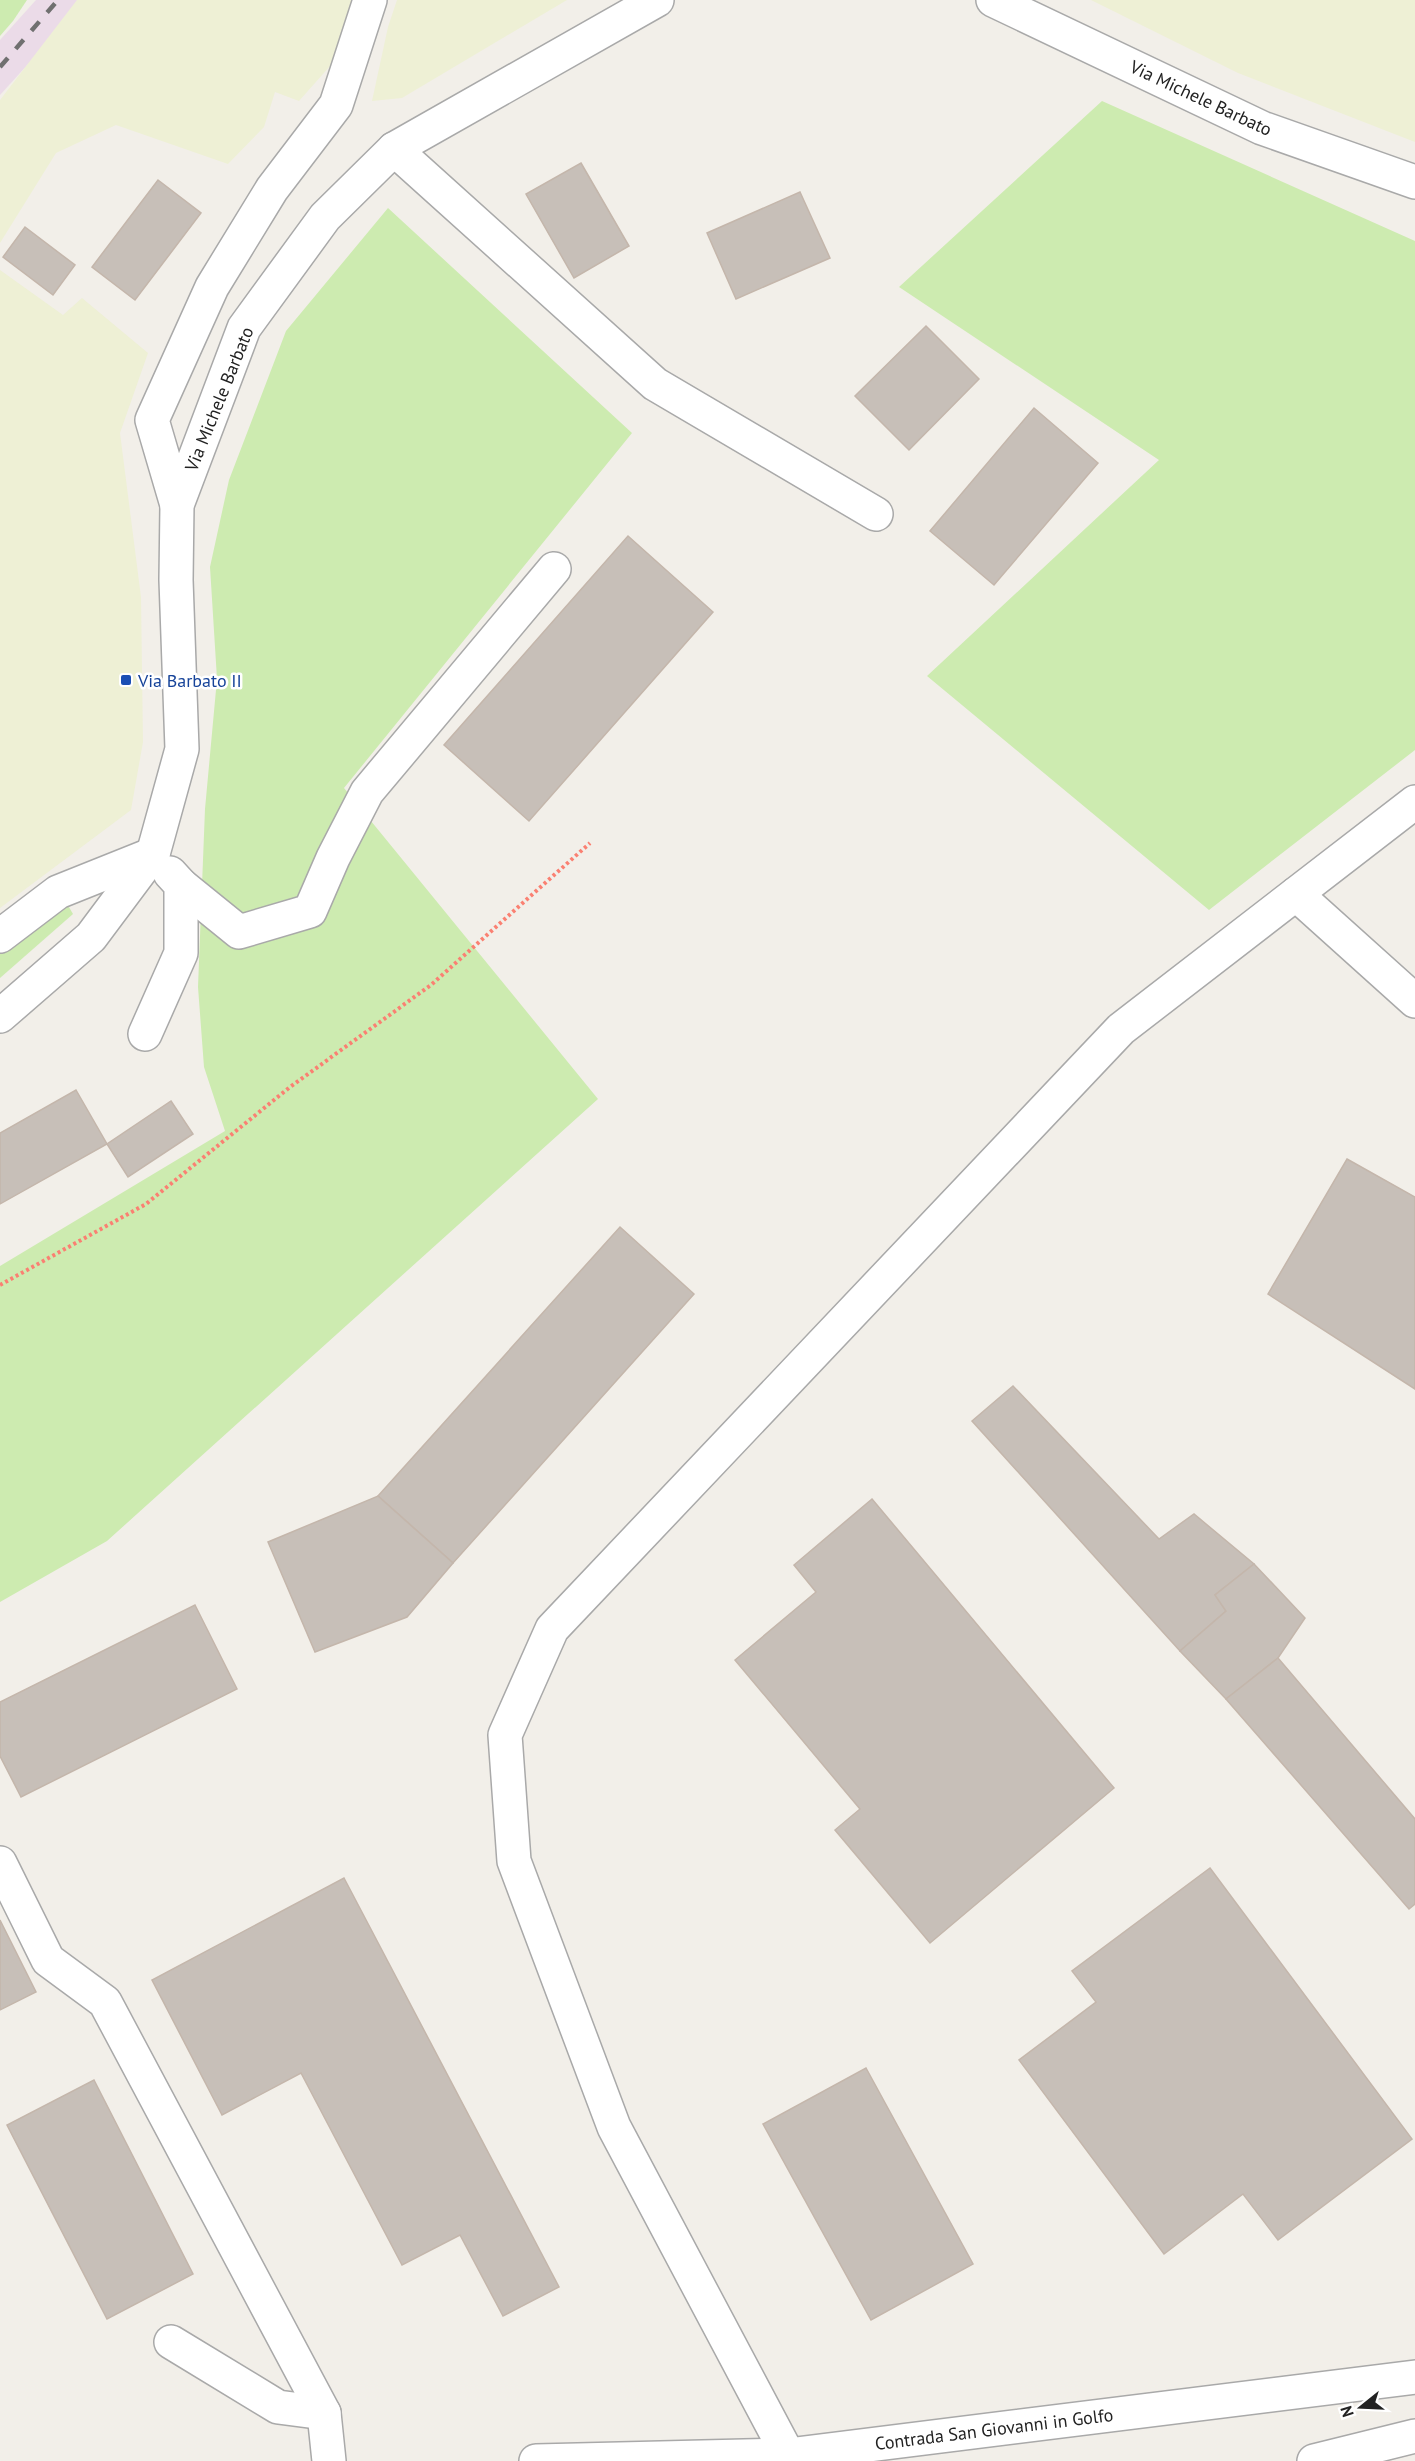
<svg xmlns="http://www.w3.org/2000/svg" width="1415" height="2461" viewBox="0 0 1415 2461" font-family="'PT Sans',sans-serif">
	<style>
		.industrial { fill: #ebdbe8 }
		.farmland { fill: #eef0d5 }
		.grass { fill: #cdebb0 }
		.building { fill: #c7bfb8; stroke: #c4b6ab; stroke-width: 1.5 }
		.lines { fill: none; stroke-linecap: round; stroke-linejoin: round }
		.minor-casing { stroke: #a9a9a9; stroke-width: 36 }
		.path { stroke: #fa8072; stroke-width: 4; stroke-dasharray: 3 3; stroke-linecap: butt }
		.minor { stroke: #fff; stroke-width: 33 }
		.rail { stroke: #707070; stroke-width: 4.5; stroke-dasharray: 12 12; stroke-linecap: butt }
		.transit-dot { fill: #1a4fb4; stroke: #fff; stroke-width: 2 }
		.labels { text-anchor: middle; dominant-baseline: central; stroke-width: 5; stroke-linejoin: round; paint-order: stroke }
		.street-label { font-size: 18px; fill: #222; stroke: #fff }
		.transit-label { font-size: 18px; fill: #164399; stroke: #fff; text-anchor: start }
	</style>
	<rect width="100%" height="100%" fill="#f2efe9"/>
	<polygon class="industrial" points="36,0 80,0 70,18 0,95 0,40"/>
	<g class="farmland">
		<polygon points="77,0 354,0 331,65 299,101 275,92 264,127 228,164 116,125 56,153 0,243 0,100"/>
		<polygon points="397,0 567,0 402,98 372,101 388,27"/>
		<polygon points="1091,0 1415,0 1415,142 1238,73"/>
		<polygon points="0,270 63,315 82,298 148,353 120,433 141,597 143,742 131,810 0,908"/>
	</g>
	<g class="grass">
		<polygon points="0,0 27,0 13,21 0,36"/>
		<polygon points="1102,101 1415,241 1415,750 1209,910 927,676 1159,460 899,287"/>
		<polygon points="388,208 632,433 344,788 598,1099 107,1541 0,1602 0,1266 225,1131 204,1067 198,987 205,809 217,679 210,567 229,480 286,331"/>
		<polygon points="66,902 73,914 0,978 0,952"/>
	</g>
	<g class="building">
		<polygon points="581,163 629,246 574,278 526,194"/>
		<polygon points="158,180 201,213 135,300 92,267"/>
		<polygon points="800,192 830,258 736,299 707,233"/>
		<polygon points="25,227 75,265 53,295 3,257"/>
		<polygon points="926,326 979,379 909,450 855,396"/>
		<polygon points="1034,408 1098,463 994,585 930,531"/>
		<polygon points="628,536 713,612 529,821 444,745"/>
		<polygon points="76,1090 107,1144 0,1204 0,1133"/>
		<polygon points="171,1101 193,1134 128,1177 107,1144"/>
		<polygon points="1347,1159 1415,1197 1415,1389 1268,1294"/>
		<polygon points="620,1227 694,1294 453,1563 378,1496"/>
		<polygon points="1013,1386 1159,1539 1194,1514 1254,1564 1215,1595 1226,1611 1180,1651 972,1421"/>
		<polygon points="378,1496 453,1563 407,1617 315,1652 268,1542"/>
		<polygon points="872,1499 1114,1788 930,1943 835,1830 860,1809 735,1660 816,1592 794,1565"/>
		<polygon points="1254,1564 1305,1618 1278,1658 1226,1699 1180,1651 1226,1611 1215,1595"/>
		<polygon points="195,1605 237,1689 21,1797 0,1756 0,1702"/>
		<polygon points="1278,1658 1415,1819 1415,1904 1409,1909 1226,1699"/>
		<polygon points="1210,1868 1412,2139 1278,2240 1243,2194 1164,2254 1019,2060 1096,2002 1072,1971"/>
		<polygon points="344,1878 559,2287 503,2316 460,2235 402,2265 301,2073 222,2115 152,1980"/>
		<polygon points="0,1920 36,1992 0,2010"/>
		<polygon points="866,2068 973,2264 871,2320 763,2124"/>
		<polygon points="94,2080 193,2274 107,2319 7,2125"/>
	</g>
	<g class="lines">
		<defs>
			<g id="minor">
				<polyline points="993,0 1262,128 1415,182"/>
				<polyline points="394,149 655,384 876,514"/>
				<polyline points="177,505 152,420 212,287 272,189 336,105 370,0"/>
				<polyline points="181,885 239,932 310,911 333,858 367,792 554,569"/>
				<polyline points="1296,894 1415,1001"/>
				<polyline points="0,936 58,892 153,854"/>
				<polyline points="0,1016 91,937 153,854 182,749 176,580 177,505 244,328 325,217 394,149 657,0"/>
				<polyline points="145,1034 181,953 181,885 170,873"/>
				<polyline points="0,1863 48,1960 105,2002 324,2413 329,2461"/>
				<polyline points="171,2342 278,2407 324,2413"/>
				<polyline points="788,2455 614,2127 514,1861 505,1735 552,1629 1121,1029 1415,802"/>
				<polyline points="536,2461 788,2455 1415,2377"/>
				<polyline points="1314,2461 1415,2436"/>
			</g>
		</defs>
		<use href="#minor" class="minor-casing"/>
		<polyline class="path" points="0,1285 146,1204 290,1087 431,985 590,843"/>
		<use href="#minor" class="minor"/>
		<polyline class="rail" points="0,67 58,0"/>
	</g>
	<rect class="transit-dot" x="120" y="674" width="12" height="12" rx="3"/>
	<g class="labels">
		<g class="street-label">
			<text transform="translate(1201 98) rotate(25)">Via Michele Barbato</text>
			<text transform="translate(219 399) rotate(-68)">Via Michele Barbato</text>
			<text transform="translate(994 2429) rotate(-7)">Contrada San Giovanni in Golfo</text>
		</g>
		<g class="transit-label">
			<text x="138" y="680">Via Barbato II</text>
		</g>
	</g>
	<g transform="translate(1361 2407) rotate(252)" stroke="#ffffff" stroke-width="4.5" paint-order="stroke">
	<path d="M0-4.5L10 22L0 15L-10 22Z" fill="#222222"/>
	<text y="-9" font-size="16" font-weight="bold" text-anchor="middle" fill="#222222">N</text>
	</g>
</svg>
